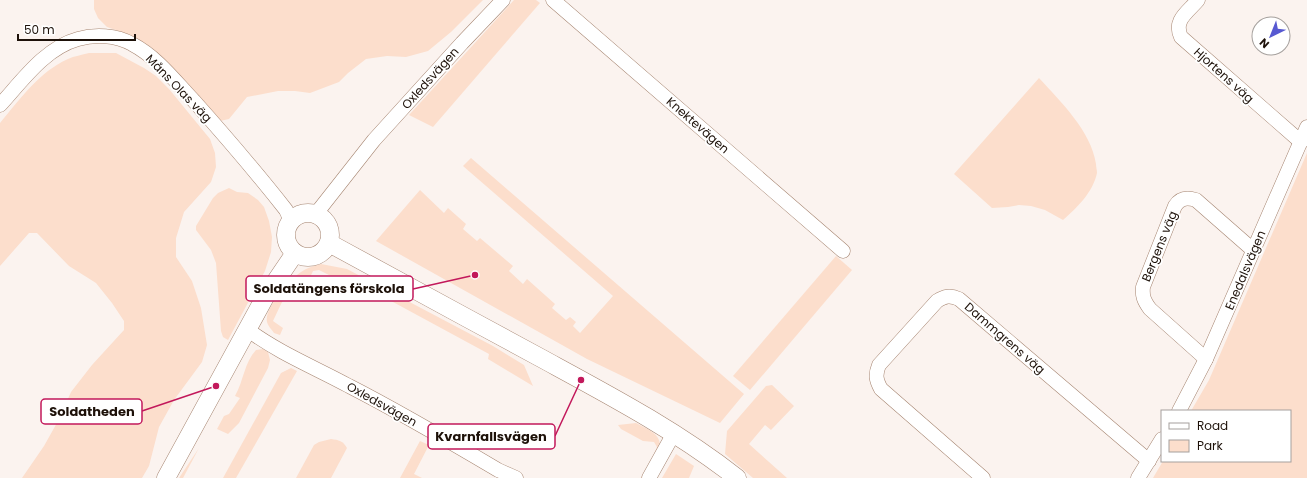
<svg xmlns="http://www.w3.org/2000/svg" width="1307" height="478" viewBox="0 0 1307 478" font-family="Poppins,sans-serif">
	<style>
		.green { fill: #fcdecc }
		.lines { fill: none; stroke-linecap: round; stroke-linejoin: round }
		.minor-casing { stroke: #a58470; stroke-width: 15 }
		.tertiary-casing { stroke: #a58470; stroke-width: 19 }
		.minor { stroke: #fff; stroke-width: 14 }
		.tertiary { stroke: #fff; stroke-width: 18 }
		.labels { text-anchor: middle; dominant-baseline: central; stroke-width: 3.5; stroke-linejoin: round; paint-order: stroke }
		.street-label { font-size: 12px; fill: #1d1109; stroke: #fff }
		.leader { fill: none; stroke: #c2185b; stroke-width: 1.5 }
		.callout-dot { fill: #c2185b; stroke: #fff; stroke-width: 1.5 }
		.callout { fill: #fff; stroke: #c2185b; stroke-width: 1.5 }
		.callout-label { font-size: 13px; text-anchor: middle; font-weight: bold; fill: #1d1109 }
	</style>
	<rect width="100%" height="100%" fill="#fbf3ef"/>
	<g class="green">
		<polygon points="94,0 483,0 451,32 428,51 406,57 387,56 366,59 348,73 339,82 310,93 295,91 278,91 247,97 229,119 220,121 152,48 127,34 107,27 98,18 94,9"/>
		<polygon points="514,0 536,0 540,3 433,127 409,115"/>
		<path d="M 89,53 L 116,53 L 144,68 L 156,76 L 169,89 L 210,139 L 215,153 L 216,167 L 211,182 L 184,212 L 176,238 L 176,257 L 192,281 L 201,308 L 207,345 L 202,362 L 174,400 L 159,427 L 149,466 L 142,478 L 22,478 L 44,446 L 58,421 L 71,392 L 92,365 L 124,330 L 124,321 L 112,303 L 96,283 L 69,266 L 37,233 L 29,233 L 0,266 L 0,123 C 20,99 39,72 68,59 C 74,56 82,55 89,53 Z"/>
		<path d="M 1039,78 C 1061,102 1091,131 1096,164 C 1096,167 1097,170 1097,173 C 1093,192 1077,208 1063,220 L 1045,210 L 1031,206 L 1019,205 L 1008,207 L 992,208 L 954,174 Z"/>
		<polygon points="1307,153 1307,478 1153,478 1163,461 1290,461 1290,411 1191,411 1209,380"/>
		<polygon points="471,158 744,394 720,423 587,359 376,241 420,190 444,213 448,208 466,224 463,229 477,241 480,238 513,266 509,271 523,284 527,279 555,304 552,308 566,320 570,317 576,322 573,326 580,333 613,296 463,166"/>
		<polygon points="229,188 237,192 248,193 258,200 264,207 269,221 272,237 271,252 265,271 228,340 223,337 221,331 216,263 211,250 196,230 196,226 213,198 218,193"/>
		<polygon points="836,256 852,270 750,390 733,376"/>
		<path d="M 321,264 L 347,269 L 493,346 L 524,365 L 533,386 L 488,359 L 489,354 L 345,276 L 341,281 L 319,270 L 313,271 L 306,286 L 295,281 L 281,304 L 273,321 L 283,328 L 280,335 L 274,333 C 272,330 268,326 267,322 C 264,308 290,279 301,272 C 307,268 313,266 321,264 Z"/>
		<path d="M 263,349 L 268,352 L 270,360 L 268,368 L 239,423 L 228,434 L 217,429 L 224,416 L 229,414 L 240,398 L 235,396 C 244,380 244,363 256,350 Z"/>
		<polygon points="291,368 297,371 236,478 223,478 281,373"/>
		<polygon points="772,385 794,406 771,430 765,425 749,444 787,478 753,478 725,454 727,431 766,386"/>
		<path d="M 636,423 C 641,426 647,428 652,432 C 670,444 653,464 645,478 L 641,478 L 654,455 L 657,447 L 654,442 L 643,441 L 621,429 L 618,425 Z"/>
		<path d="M 331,439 C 339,440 343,441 347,448 L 331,478 L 296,478 L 314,445 L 319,442 Z"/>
		<polygon points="420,441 429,445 414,474 422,478 400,478"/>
		<polygon points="199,448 183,478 179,478"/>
		<polygon points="676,454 694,466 689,478 662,478"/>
	</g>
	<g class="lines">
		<defs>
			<g id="minor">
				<polyline points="553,0 843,251"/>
				<path d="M 1198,0 C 1188,12 1173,20 1181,37 L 1301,142"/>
				<path d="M 0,105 C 22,81 45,48 78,39 C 95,34 116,35 132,44 C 157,57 175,81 194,101 C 226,137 257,173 286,210 L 291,221"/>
				<polyline points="315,215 374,140 462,43 503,0"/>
				<path d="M 248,330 C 279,353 316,368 349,386 C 400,412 449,441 498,470 L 516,478"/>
				<path d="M 1206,359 L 1150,309 C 1144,301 1142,296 1143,287 L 1175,206 C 1180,198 1187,197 1196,200 L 1253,250"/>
				<polyline points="1179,411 1206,359 1307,127"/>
				<polyline points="649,478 674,433"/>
				<path d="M 983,478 L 881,389 C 876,380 875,375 879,365 L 937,301 C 945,296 950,295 959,299 L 1149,461"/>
				<polyline points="1138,478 1162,439"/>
			</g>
			<g id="tertiary">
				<circle cx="308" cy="235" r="22"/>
				<path d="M 329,243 C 398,281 469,319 539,357 C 607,394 676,430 737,478"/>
				<polyline points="166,478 265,297 295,253"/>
			</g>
		</defs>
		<use href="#minor" class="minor-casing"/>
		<use href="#tertiary" class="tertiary-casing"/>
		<use href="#minor" class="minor"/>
		<use href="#tertiary" class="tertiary"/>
	</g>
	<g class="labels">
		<g class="street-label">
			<text transform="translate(1224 75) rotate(42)">Hjortens väg</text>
			<text transform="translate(430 78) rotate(-48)">Oxledsvägen</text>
			<text transform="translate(179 88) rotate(46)">Måns Olas väg</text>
			<text transform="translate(698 125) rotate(41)">Knektevägen</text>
			<text transform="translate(1159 246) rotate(-68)">Bergens väg</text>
			<text transform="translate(1245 270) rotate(-67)">Enedalsvägen</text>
			<text transform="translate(1005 338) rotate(41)">Dammgrens väg</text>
			<text transform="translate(382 404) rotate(29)">Oxledsvägen</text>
		</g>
	</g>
	<path class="leader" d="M475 275L413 289M216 386L142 411M581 380L555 436"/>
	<g class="callout-dot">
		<circle cx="475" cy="275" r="4"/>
		<circle cx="216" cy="386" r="4"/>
		<circle cx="581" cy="380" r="4"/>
	</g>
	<g class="callout">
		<rect x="246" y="276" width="167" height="25" rx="4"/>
		<rect x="41" y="399" width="101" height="25" rx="4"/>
		<rect x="428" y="424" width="127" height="25" rx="4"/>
	</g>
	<g class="callout-label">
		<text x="329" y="293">Soldatängens förskola</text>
		<text x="92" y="416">Soldatheden</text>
		<text x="491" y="441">Kvarnfallsvägen</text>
	</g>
	<rect x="1161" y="410" width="130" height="52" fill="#ffffff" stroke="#a5a09d"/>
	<rect x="1169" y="423" width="20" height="6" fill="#ffffff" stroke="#a5a09d"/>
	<text x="1197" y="430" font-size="12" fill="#1d1109">Road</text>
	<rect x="1169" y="440" width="20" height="12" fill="#fcdecc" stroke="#a5a09d"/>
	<text x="1197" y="450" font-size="12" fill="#1d1109">Park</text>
	<g transform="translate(1271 36) rotate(223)"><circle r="19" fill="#ffffff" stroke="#a5a09d"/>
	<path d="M0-3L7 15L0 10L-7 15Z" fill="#5759d1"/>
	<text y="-6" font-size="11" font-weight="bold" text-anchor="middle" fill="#1d1109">N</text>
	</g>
	<path d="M18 34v6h117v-6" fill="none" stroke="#1d1109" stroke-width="2"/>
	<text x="24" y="34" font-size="12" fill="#1d1109" stroke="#ffffff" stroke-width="3" paint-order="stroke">50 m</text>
</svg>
